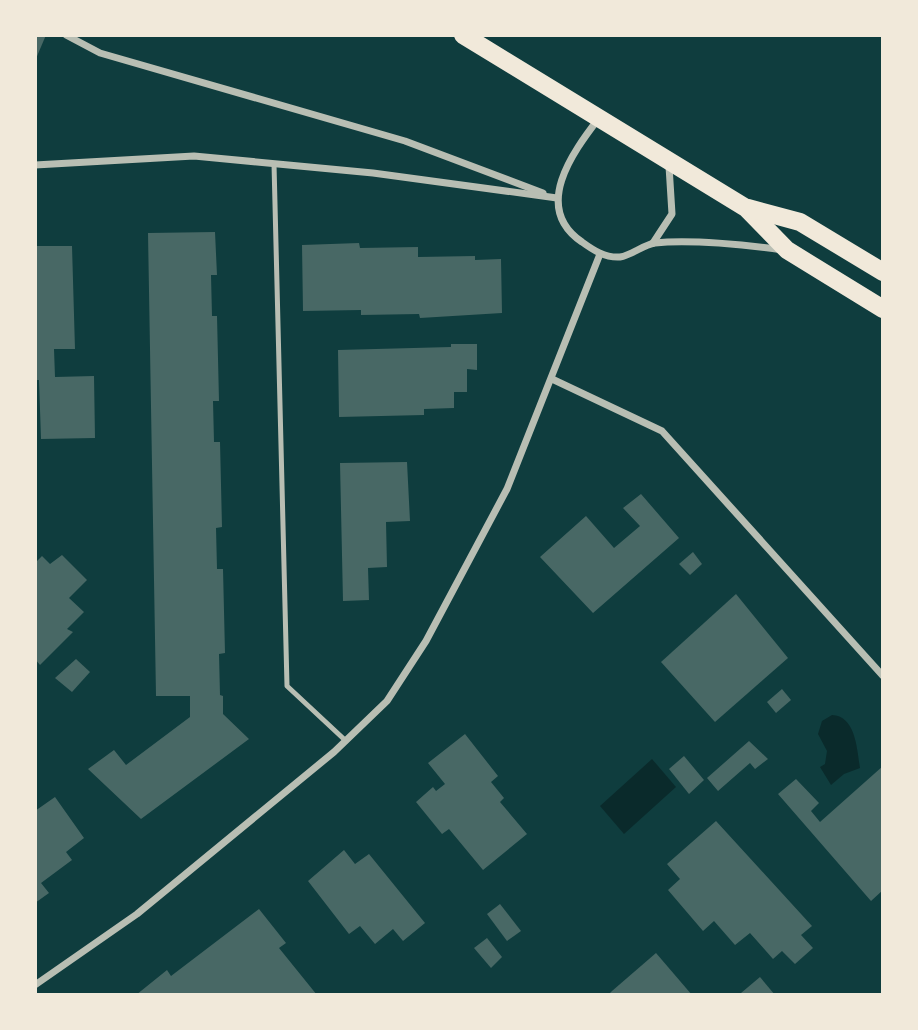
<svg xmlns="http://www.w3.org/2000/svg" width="918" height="1030" viewBox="0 0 918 1030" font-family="'Archivo Narrow',sans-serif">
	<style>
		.water { fill: #0a2a2b }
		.building { fill: #486865 }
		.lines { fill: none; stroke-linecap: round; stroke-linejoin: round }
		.service { stroke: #b8beb3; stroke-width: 5 }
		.minor { stroke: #b8beb3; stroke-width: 7 }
		.primary { stroke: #f1e9da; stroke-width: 18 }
	</style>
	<rect width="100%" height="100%" fill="#0f3d3e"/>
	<g class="water">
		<path d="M 832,715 C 856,716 857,750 860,768 L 844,774 L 831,785 L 820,767 L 825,764 L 827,751 L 818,734 L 822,721 Z"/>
		<polygon points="652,759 676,787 624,834 600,806"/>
	</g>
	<g class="building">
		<polygon points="35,35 46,35 35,61"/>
		<polygon points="215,232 217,275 211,275 212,316 217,316 219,401 213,401 214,442 220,442 222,527 216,528 217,569 223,569 225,653 219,654 220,695 223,696 223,714 249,739 141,819 88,769 114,750 126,765 190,717 190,696 156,696 148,233"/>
		<polygon points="359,243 360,248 418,247 418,257 475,256 475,260 501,259 502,313 420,318 419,314 361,315 361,310 303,311 302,245"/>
		<polygon points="35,246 72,246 75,349 54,349 55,377 94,376 95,438 41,439 39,380 35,380"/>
		<polygon points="451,344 477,344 477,370 467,369 467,392 454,392 454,408 424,409 424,415 339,417 338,350 451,347"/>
		<polygon points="407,462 410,521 386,522 387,567 368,568 369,600 343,601 340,463"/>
		<polygon points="641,494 679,538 593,613 540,557 586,516 614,548 640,526 623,508"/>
		<polygon points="693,552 702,564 690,575 679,564"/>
		<polygon points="62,555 87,580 69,598 84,612 67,629 73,632 40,665 35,659 35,563 42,556 50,564"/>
		<polygon points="736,594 788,658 715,722 661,662"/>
		<polygon points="76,659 90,672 72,692 55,678"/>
		<polygon points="782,689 791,700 776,713 767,702"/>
		<polygon points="465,734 498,776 491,782 504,798 500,802 527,834 483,870 449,829 442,834 416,802 433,787 436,791 445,784 428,763"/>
		<polygon points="749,741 768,759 755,769 750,763 718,791 707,778"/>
		<polygon points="684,756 704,780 689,794 669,769"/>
		<polygon points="883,766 883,890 871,901 778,794 796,779 819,803 811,811 820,822"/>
		<polygon points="55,797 84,838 66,852 72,860 41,883 49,893 35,903 35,811"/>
		<polygon points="716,821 812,926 801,935 813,948 795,964 782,951 773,959 750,933 735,945 714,921 703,931 668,890 680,879 667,864"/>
		<polygon points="344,850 355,864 369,854 425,923 403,941 393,929 375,944 360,926 349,934 308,881"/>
		<polygon points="500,904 521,931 507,941 487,914"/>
		<polygon points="259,909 286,943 279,948 317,995 136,995 167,970 171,976"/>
		<polygon points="487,938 502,957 491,968 474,948"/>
		<polygon points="656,953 692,995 608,995 612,991"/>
		<polygon points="760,977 775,995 743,995 741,993"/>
	</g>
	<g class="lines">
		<polyline class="service" points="274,164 287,686 346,741"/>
		<g class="minor">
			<polyline points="66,35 100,53 405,141 543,193"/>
			<path d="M 599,118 C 572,153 532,208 582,242 C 593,250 605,258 620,257 C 632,255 643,245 655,243 C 689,239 749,245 783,250"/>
			<polyline points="35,165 194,156 373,173 557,198"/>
			<polyline points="653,243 672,214 669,166"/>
			<polyline points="552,379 662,431 883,676"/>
			<polyline points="35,985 137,914 334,752 387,701 426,641 507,489 600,254"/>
		</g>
		<g class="primary">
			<polyline points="463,35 746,208 787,250 883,309"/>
			<polyline points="748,208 800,222 883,272"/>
		</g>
	</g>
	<rect width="918" height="1030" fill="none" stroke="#f1e9da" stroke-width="74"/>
</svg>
